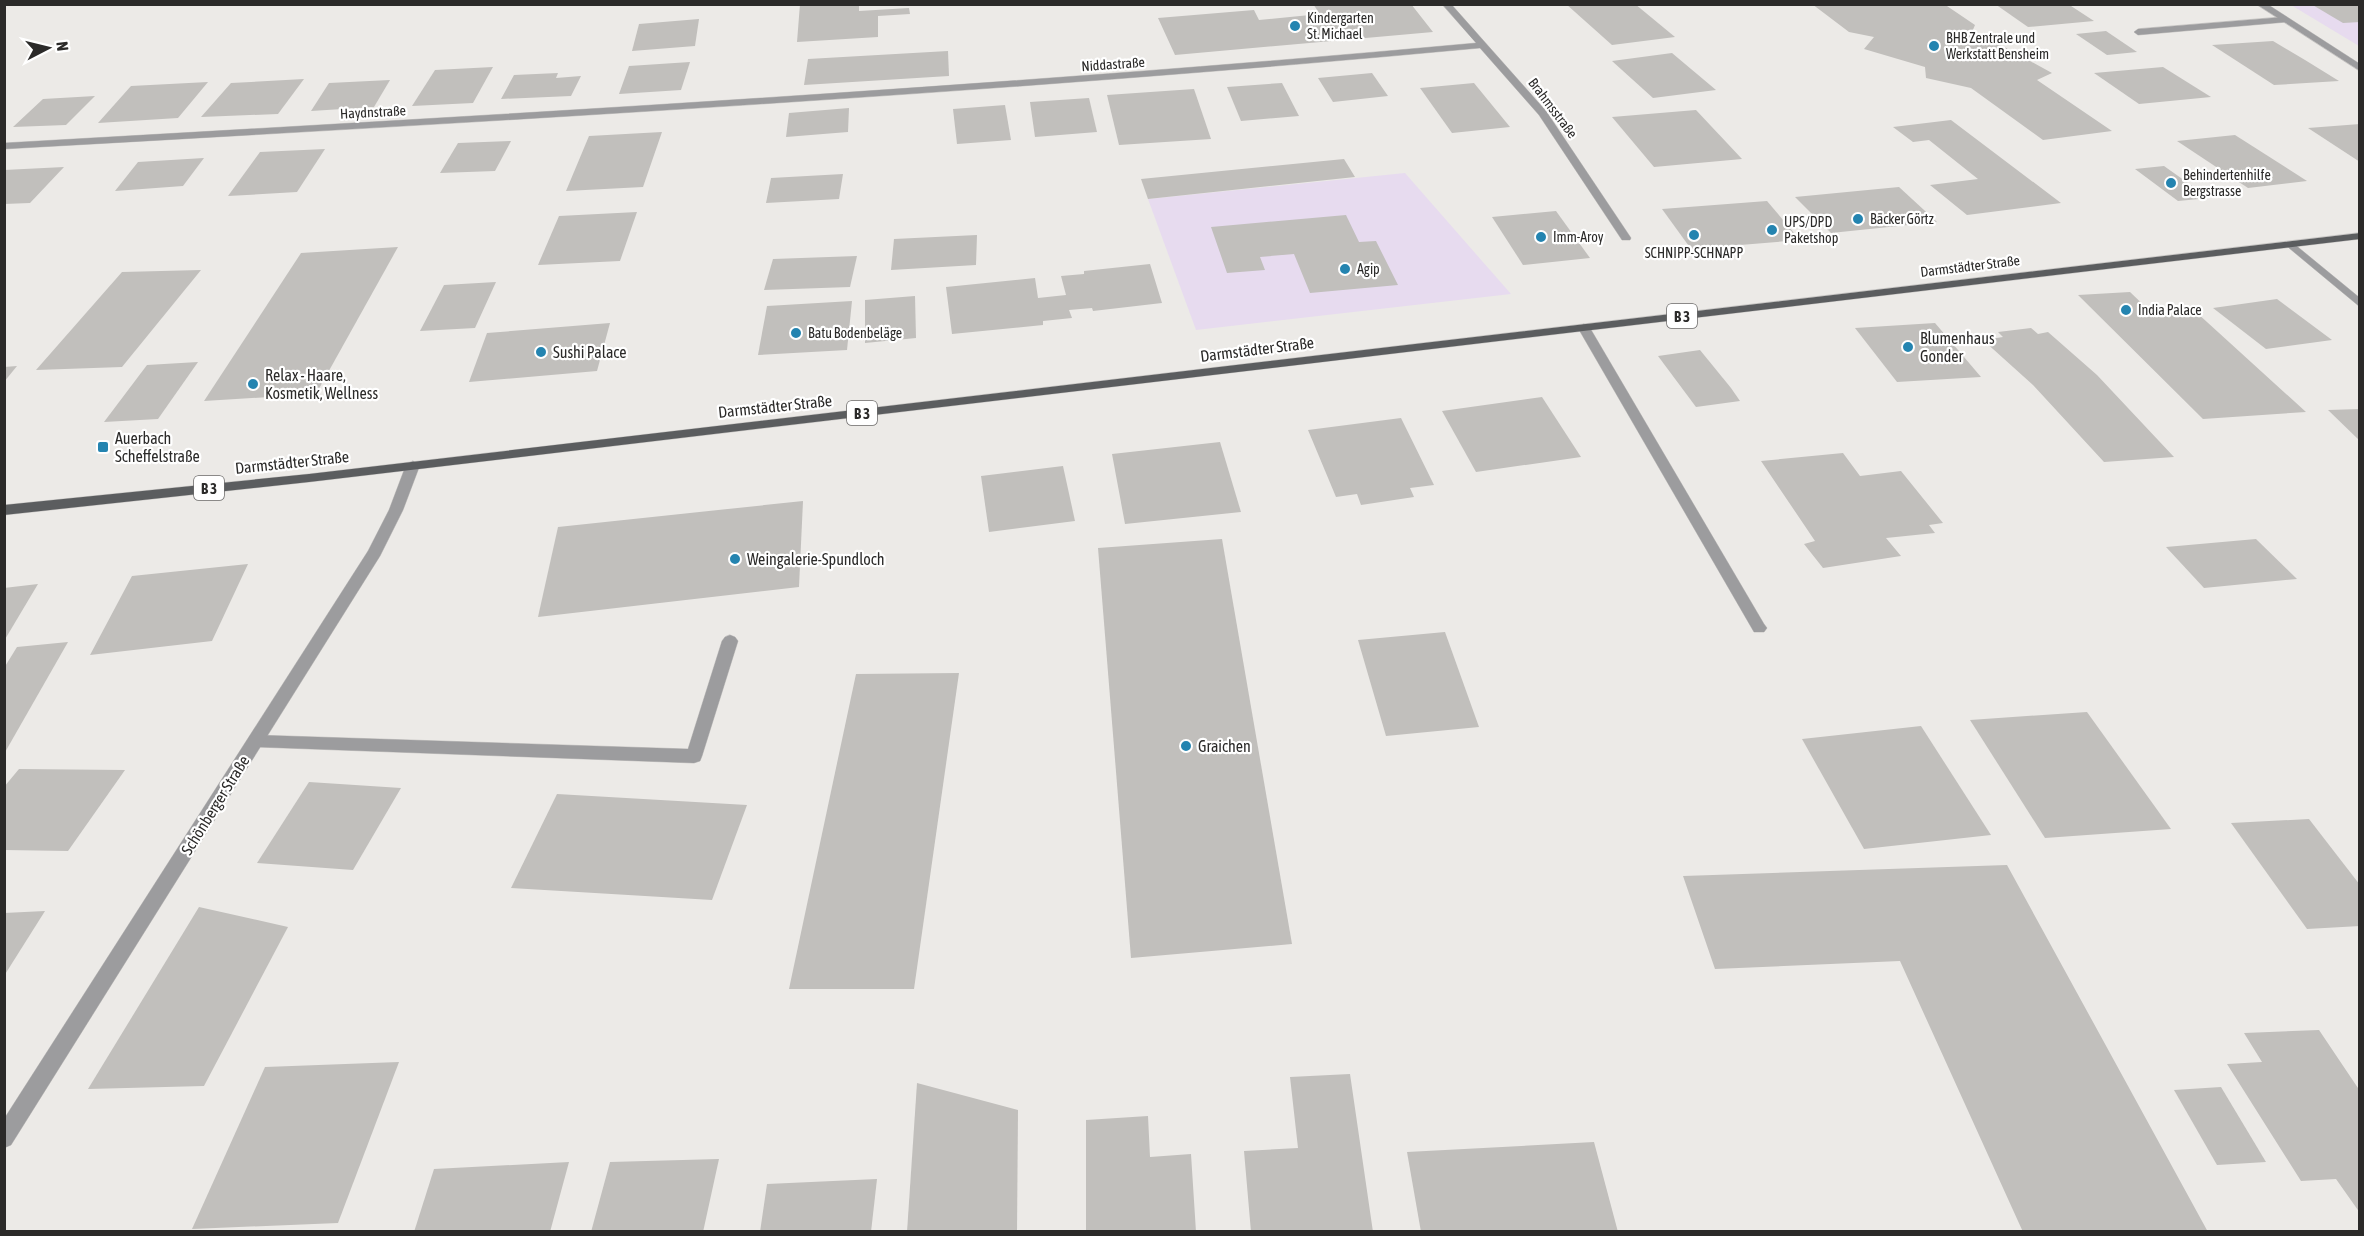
<svg xmlns="http://www.w3.org/2000/svg" width="2364" height="1236" viewBox="0 0 2364 1236" font-family="'Asap Condensed',sans-serif">
	<style>
		.commercial { fill: #e7dbef }
		.building { fill: #c1bfbc }
		.lines { fill: none; stroke-linecap: round; stroke-linejoin: round }
		.service-casing { stroke: #c9c7c5; stroke-width: 1 }
		.minor-casing { stroke: #c9c7c5; stroke-width: 1 }
		.primary-casing { stroke: #c9c7c5; stroke-width: 1 }
		.service { fill: #9c9c9e; fill-rule: evenodd }
		.minor { fill: #9c9c9e; fill-rule: evenodd }
		.primary { fill: #5b5d5f; fill-rule: evenodd }
		.poi-dot { fill: #2484b0; stroke: #fff; stroke-width: 2 }
		.labels { text-anchor: middle; dominant-baseline: central; stroke-width: 4.5; stroke-linejoin: round; paint-order: stroke }
		.far-poi-label { font-size: 14px; fill: #2b2a29; stroke: #fff; text-anchor: start }
		.far-street-label { font-size: 14px; fill: #2b2a29; stroke: #fff }
		.shield { fill: #fff; stroke: #6b6a69; stroke-width: 1.5 }
		.shield-label { font-size: 15px; font-weight: bold; fill: #2b2a29 }
		.poi-label { font-size: 16px; fill: #2b2a29; stroke: #fff; text-anchor: start }
		.street-label { font-size: 16px; fill: #2b2a29; stroke: #fff }
	</style>
	<rect width="100%" height="100%" fill="#eceae7"/>
	<g class="commercial">
		<polygon points="2291,5 2359,5 2359,46"/>
		<polygon points="1405,173 1511,294 1196,330 1148,199"/>
	</g>
	<g class="building">
		<polygon points="800,4 859,4 859,11 909,8 910,14 878,16 878,37 797,42"/>
		<polygon points="1313,4 1411,4 1433,32 1175,55 1158,18 1254,10 1259,20 1320,14"/>
		<polygon points="1566,4 1635,4 1675,37 1612,45"/>
		<polygon points="1812,4 1944,4 1975,25 1969,39 1999,44 2052,73 2037,80 2112,131 2043,140 1971,88 1926,78 1925,67 1864,49 1874,37 1849,32"/>
		<polygon points="1995,4 2068,4 2094,21 2028,27"/>
		<polygon points="2311,4 2360,4 2360,22 2343,23"/>
		<polygon points="699,19 695,46 632,51 639,24"/>
		<polygon points="2106,31 2137,52 2107,55 2076,34"/>
		<polygon points="2273,41 2305,60 2339,81 2274,85 2212,45"/>
		<polygon points="948,51 949,76 804,85 808,59"/>
		<polygon points="1672,53 1716,90 1653,98 1612,61"/>
		<polygon points="690,62 681,90 619,94 629,66"/>
		<polygon points="493,67 473,103 412,106 435,70"/>
		<polygon points="2163,67 2211,97 2139,104 2094,73"/>
		<polygon points="558,73 556,78 581,76 571,96 501,99 514,75"/>
		<polygon points="1372,73 1388,96 1333,102 1318,78"/>
		<polygon points="304,79 278,114 201,117 231,83"/>
		<polygon points="390,80 374,107 311,111 329,83"/>
		<polygon points="208,82 178,118 98,123 131,86"/>
		<polygon points="1282,83 1299,116 1241,121 1227,87"/>
		<polygon points="1474,83 1510,127 1452,133 1420,88"/>
		<polygon points="1194,89 1211,139 1119,145 1107,95"/>
		<polygon points="95,96 66,125 13,127 43,99"/>
		<polygon points="1089,98 1097,132 1035,137 1030,102"/>
		<polygon points="1005,105 1011,140 957,144 953,109"/>
		<polygon points="849,108 848,132 786,137 789,113"/>
		<polygon points="1696,110 1742,159 1654,167 1612,117"/>
		<polygon points="1951,120 2061,203 1967,215 1930,185 1978,179 1929,140 1913,142 1893,127"/>
		<polygon points="2360,124 2360,162 2308,128"/>
		<polygon points="662,132 643,187 566,191 589,136"/>
		<polygon points="2235,135 2307,181 2248,188 2177,141"/>
		<polygon points="511,141 495,171 440,173 458,143"/>
		<polygon points="325,149 297,192 228,196 260,152"/>
		<polygon points="204,158 183,186 115,191 138,162"/>
		<polygon points="1344,159 1355,177 1148,199 1141,179"/>
		<polygon points="2164,166 2209,198 2178,201 2135,169"/>
		<polygon points="64,167 30,203 4,204 4,170"/>
		<polygon points="843,174 839,199 766,203 771,178"/>
		<polygon points="1899,187 1937,222 1831,233 1795,197"/>
		<polygon points="1767,201 1800,240 1691,249 1662,209"/>
		<polygon points="1556,211 1590,258 1523,265 1492,217"/>
		<polygon points="637,212 620,261 538,265 559,216"/>
		<polygon points="1346,215 1359,242 1376,241 1398,285 1310,293 1294,254 1260,257 1265,270 1227,273 1211,227"/>
		<polygon points="977,235 976,265 891,270 894,239"/>
		<polygon points="398,247 316,394 204,401 301,253"/>
		<polygon points="857,256 850,287 764,290 773,259"/>
		<polygon points="1150,264 1162,303 1093,311 1092,308 1069,310 1072,318 1043,321 1043,325 952,334 946,287 1035,278 1038,298 1066,295 1061,276 1084,274 1084,271"/>
		<polygon points="201,270 122,367 36,370 122,272"/>
		<polygon points="496,282 475,328 420,331 444,285"/>
		<polygon points="2130,292 2153,314 2196,312 2306,412 2203,419 2078,295"/>
		<polygon points="915,296 916,338 865,343 865,300"/>
		<polygon points="2277,299 2332,340 2266,349 2213,308"/>
		<polygon points="852,301 847,350 758,355 767,306"/>
		<polygon points="610,323 597,371 469,382 487,333"/>
		<polygon points="1935,323 1981,377 1897,382 1855,328"/>
		<polygon points="2031,328 2038,334 2048,332 2097,375 2174,457 2104,462 2033,385 1983,340 2003,337 1998,332"/>
		<polygon points="1700,350 1731,388 1740,401 1696,407 1658,356"/>
		<polygon points="198,362 158,419 104,422 147,365"/>
		<polygon points="17,366 4,382 4,367"/>
		<polygon points="1542,397 1581,457 1476,472 1442,411"/>
		<polygon points="2360,409 2360,441 2328,410"/>
		<polygon points="1401,418 1434,485 1410,488 1414,497 1361,505 1357,494 1336,497 1308,430"/>
		<polygon points="1220,442 1241,512 1125,524 1112,454"/>
		<polygon points="1843,453 1860,476 1901,471 1943,523 1929,525 1935,533 1886,538 1901,556 1823,568 1804,544 1815,541 1761,461"/>
		<polygon points="1063,466 1075,521 989,532 981,476"/>
		<polygon points="803,501 799,587 538,617 558,527"/>
		<polygon points="1222,539 1292,944 1131,958 1098,548"/>
		<polygon points="2256,539 2297,579 2204,588 2166,547"/>
		<polygon points="248,564 212,641 90,655 132,576"/>
		<polygon points="38,584 4,641 4,588"/>
		<polygon points="1445,632 1479,727 1386,736 1358,640"/>
		<polygon points="68,642 4,754 4,668 17,647"/>
		<polygon points="959,673 914,989 789,989 856,674"/>
		<polygon points="2087,712 2171,829 2045,838 1970,720"/>
		<polygon points="1921,726 1991,835 1864,849 1802,739"/>
		<polygon points="19,769 125,770 68,851 4,850 4,787"/>
		<polygon points="309,782 401,788 353,870 257,863"/>
		<polygon points="557,794 747,805 712,900 511,888"/>
		<polygon points="2309,819 2360,885 2360,926 2307,929 2231,823"/>
		<polygon points="2007,865 2208,1232 2023,1232 1900,961 1715,969 1683,876"/>
		<polygon points="199,907 288,927 204,1086 88,1089"/>
		<polygon points="45,911 4,976 4,913"/>
		<polygon points="2319,1030 2360,1091 2360,1213 2336,1179 2301,1181 2227,1064 2262,1062 2244,1033"/>
		<polygon points="399,1062 338,1223 192,1229 265,1067"/>
		<polygon points="1350,1074 1373,1232 1251,1232 1244,1151 1298,1148 1290,1077"/>
		<polygon points="917,1083 1018,1110 1017,1232 907,1232"/>
		<polygon points="2221,1087 2266,1162 2217,1165 2174,1090"/>
		<polygon points="1148,1116 1150,1157 1191,1154 1196,1232 1086,1232 1086,1120"/>
		<polygon points="1594,1142 1618,1232 1421,1232 1407,1152"/>
		<polygon points="719,1159 703,1232 591,1232 610,1162"/>
		<polygon points="569,1162 550,1232 414,1232 434,1169"/>
		<polygon points="877,1179 871,1232 760,1232 767,1184"/>
	</g>
	<g class="lines">
		<defs>
			<g id="service">
				<polygon points="2284,17 2288,20 2287,22 2138,35 2134,32 2138,29"/>
				<polygon points="1584,324 1590,328 1764,624 1767,628 1764,632 1754,632 1578,328"/>
				<polygon points="730,635 735,637 738,641 702,756 700,761 694,763 256,747 250,746 248,741 250,736 256,735 688,749 722,641 725,637"/>
			</g>
			<g id="minor">
				<path d="M 1442,4 L 1451,4 L 1546,111 L 1631,238 L 1630,240 L 1622,240 L 1539,115 L 1480,48 C 989,94 497,121 4,149 L 4,143 C 495,115 986,88 1476,43 Z"/>
				<polygon points="2256,4 2267,4 2360,64 2360,71"/>
				<polygon points="2293,243 2360,298 2360,307 2289,248 2287,246"/>
				<polygon points="413,461 420,465 403,510 380,556 11,1145 4,1148 4,1119 368,551 389,510 406,465"/>
			</g>
			<polygon id="primary" points="2360,233 2360,239 309,482 4,515 4,505 309,474"/>
		</defs>
		<use href="#service" class="service-casing"/>
		<use href="#minor" class="minor-casing"/>
		<use href="#primary" class="primary-casing"/>
		<use href="#service" class="service"/>
		<use href="#minor" class="minor"/>
		<use href="#primary" class="primary"/>
	</g>
	<g class="poi-dot">
		<circle cx="1295" cy="26" r="6"/>
		<circle cx="1934" cy="46" r="6"/>
		<circle cx="2171" cy="183" r="6"/>
		<circle cx="1858" cy="219" r="6"/>
		<circle cx="1772" cy="230" r="6"/>
		<circle cx="1694" cy="235" r="6"/>
		<circle cx="1541" cy="237" r="6"/>
		<circle cx="1345" cy="269" r="6"/>
		<circle cx="2126" cy="310" r="6"/>
		<circle cx="796" cy="333" r="6"/>
		<circle cx="1908" cy="347" r="6"/>
		<circle cx="541" cy="352" r="6"/>
		<circle cx="253" cy="384" r="6"/>
		<rect x="97" y="441" width="12" height="12" rx="3"/>
		<circle cx="735" cy="559" r="6"/>
		<circle cx="1186" cy="746" r="6"/>
	</g>
	<g class="labels">
		<g class="far-poi-label">
			<text x="1307" y="18">Kindergarten<tspan x="1307" dy="16">St. Michael</tspan></text>
			<text x="1946" y="38">BHB Zentrale und<tspan x="1946" dy="16">Werkstatt Bensheim</tspan></text>
			<text x="2183" y="175">Behindertenhilfe<tspan x="2183" dy="16">Bergstrasse</tspan></text>
			<text x="1870" y="219">Bäcker Görtz</text>
			<text x="1784" y="222">UPS/DPD<tspan x="1784" dy="16">Paketshop</tspan></text>
			<text x="1553" y="237">Imm-Aroy</text>
			<text x="1694" y="253" text-anchor="middle">SCHNIPP-SCHNAPP</text>
			<text x="1357" y="269">Agip</text>
			<text x="2138" y="310">India Palace</text>
			<text x="808" y="333">Batu Bodenbeläge</text>
		</g>
		<g class="far-street-label">
			<text transform="translate(1113 64) rotate(-4)">Niddastraße</text>
			<text transform="translate(1553 108) rotate(53)">Brahmsstraße</text>
			<text transform="translate(373 112) rotate(-3)">Haydnstraße</text>
			<text transform="translate(1970 266) rotate(-7)">Darmstädter Straße</text>
		</g>
		<g class="shield">
			<rect x="1667" y="304" width="30" height="24" rx="4.5"/>
			<rect x="847" y="401" width="30" height="24" rx="4.5"/>
			<rect x="194" y="476" width="30" height="24" rx="4.5"/>
		</g>
		<g class="shield-label">
			<text x="1682" y="316">B 3</text>
			<text x="862" y="413">B 3</text>
			<text x="209" y="488">B 3</text>
		</g>
		<g class="poi-label">
			<text x="1920" y="338">Blumenhaus<tspan x="1920" dy="18">Gonder</tspan></text>
			<text x="553" y="352">Sushi Palace</text>
			<text x="265" y="375">Relax - Haare,<tspan x="265" dy="18">Kosmetik, Wellness</tspan></text>
			<text x="115" y="438">Auerbach<tspan x="115" dy="18">Scheffelstraße</tspan></text>
			<text x="747" y="559">Weingalerie-Spundloch</text>
			<text x="1198" y="746">Graichen</text>
		</g>
		<g class="street-label">
			<text transform="translate(1257 349) rotate(-7)">Darmstädter Straße</text>
			<text transform="translate(775 406) rotate(-6)">Darmstädter Straße</text>
			<text transform="translate(292 462) rotate(-6)">Darmstädter Straße</text>
			<text transform="translate(215 805) rotate(-58)">Schönberger Straße</text>
		</g>
	</g>
	<rect width="2364" height="1236" fill="none" stroke="#2b2a29" stroke-width="12"/>
	<g transform="translate(48 48) rotate(83)" stroke="#ffffff" stroke-width="4.5" paint-order="stroke">
	<path d="M0-4.5L10 22L0 15L-10 22Z" fill="#2b2a29"/>
	<text y="-9" font-size="16" font-weight="bold" text-anchor="middle" fill="#2b2a29">N</text>
	</g>
</svg>
